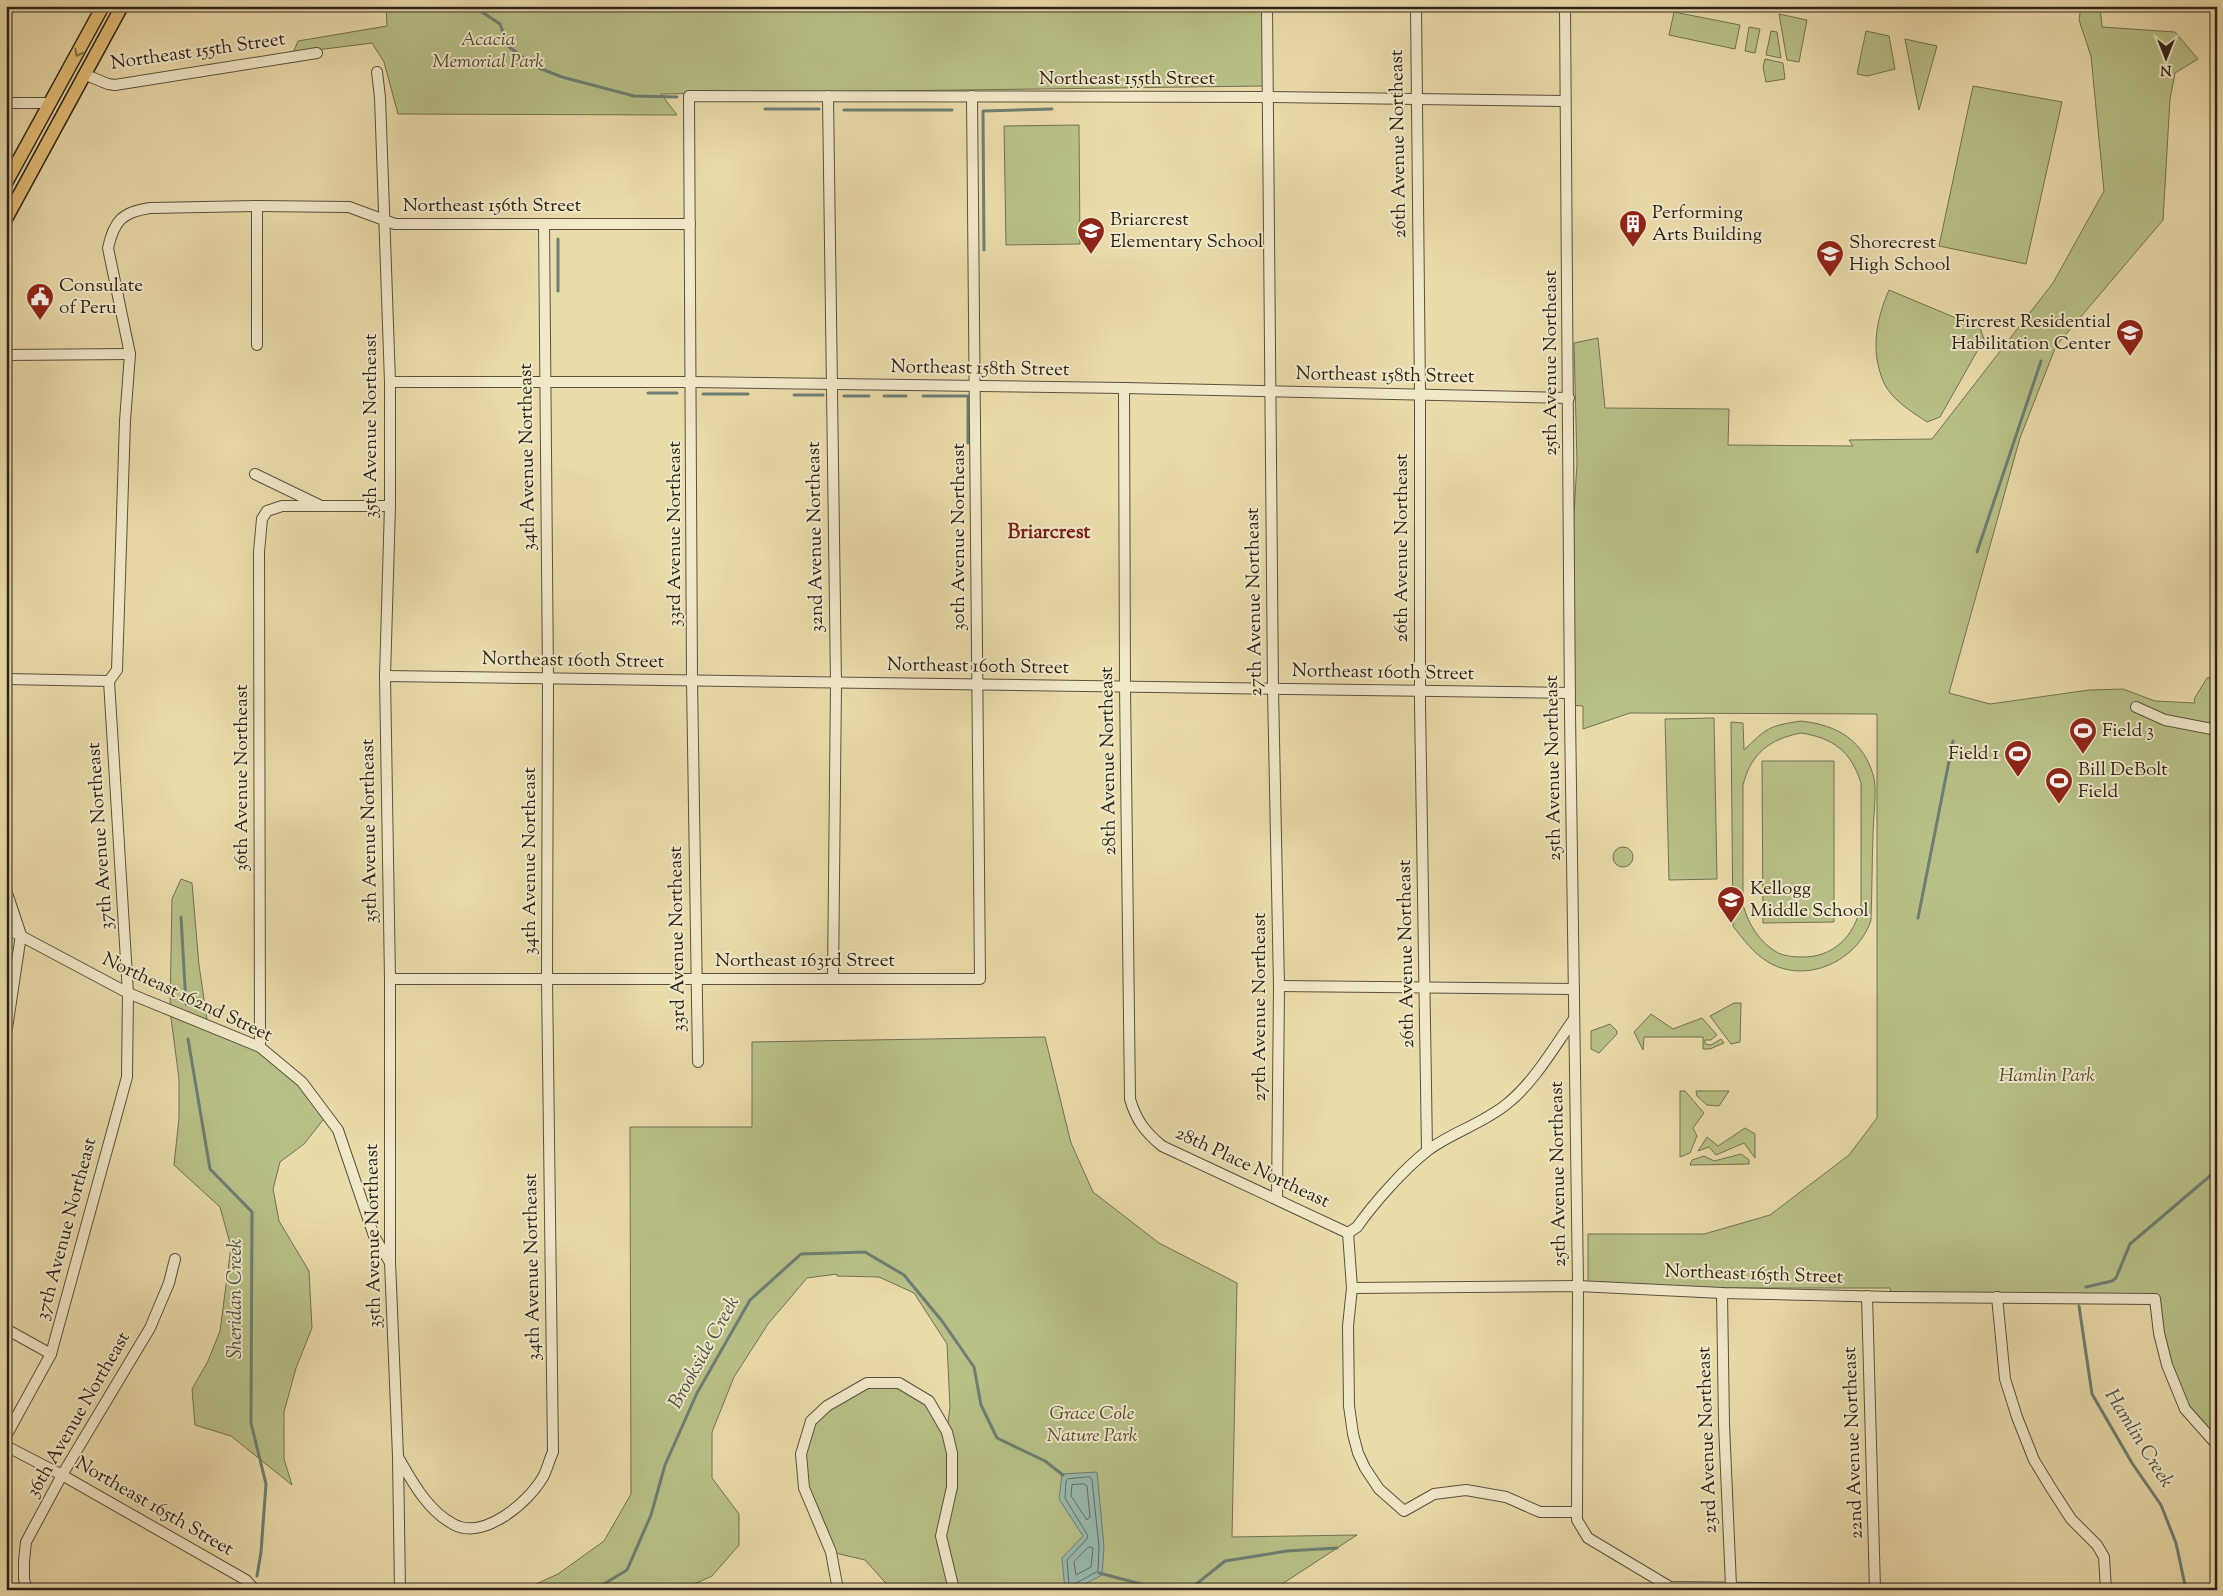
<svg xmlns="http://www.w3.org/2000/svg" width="2223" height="1596" viewBox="0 0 2223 1596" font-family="'Sorts Mill Goudy',serif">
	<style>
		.green { fill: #b8c087; stroke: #727250; fill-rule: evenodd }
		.water { fill: #99baaf; stroke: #6d7e73 }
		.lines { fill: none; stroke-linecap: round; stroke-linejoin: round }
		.shore { stroke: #626e64; stroke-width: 1 }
		.stream { stroke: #6d7e73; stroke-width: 3 }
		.minor-casing { stroke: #5b513d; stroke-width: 12 }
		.major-casing { stroke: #2b2319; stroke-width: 15 }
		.minor { stroke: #f1e8c8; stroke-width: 10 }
		.major { stroke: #e5be75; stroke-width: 12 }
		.oneway { stroke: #887047 }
		.labels { text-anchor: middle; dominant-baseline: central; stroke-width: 4; stroke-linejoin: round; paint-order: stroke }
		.park-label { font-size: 19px; font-style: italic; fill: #4e4a34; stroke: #f1e8c8 }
		.street-label { font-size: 19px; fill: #2b2319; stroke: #f1e8c8 }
		.poi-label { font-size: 19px; fill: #2b2319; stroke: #f1e8c8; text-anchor: start }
		.neighbourhood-label { font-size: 20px; font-weight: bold; fill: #7a1f14; stroke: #f1e8c8 }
		.water-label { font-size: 20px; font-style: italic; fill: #4c5046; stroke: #f1e8c8 }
	</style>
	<rect width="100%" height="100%" fill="#eadbaa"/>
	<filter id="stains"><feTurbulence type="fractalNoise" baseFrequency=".004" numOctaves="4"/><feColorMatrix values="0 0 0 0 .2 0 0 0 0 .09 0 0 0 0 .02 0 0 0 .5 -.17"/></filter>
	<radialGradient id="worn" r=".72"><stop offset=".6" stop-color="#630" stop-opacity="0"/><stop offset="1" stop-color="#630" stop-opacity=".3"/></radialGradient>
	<g class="green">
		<polygon points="386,6 1263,6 1263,86 661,94 677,115 398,114 384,62 372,43 293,53 298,41 387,26"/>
		<polygon points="2081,6 2100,6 2102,27 2175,32 2198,59 2175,73 2170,99 2163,220 2056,346 2020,438 1949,693 1990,704 2089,690 2123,689 2155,701 2195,703 2194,699 2207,678 2217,677 2217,1448 2184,1407 2153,1299 1892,1297 1890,1288 1722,1288 1588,1283 1588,1234 1704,1234 1770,1215 1849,1155 1877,1118 1877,714 1630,713 1583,729 1583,706 1570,705 1569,597 1577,463 1574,343 1598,338 1605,408 1729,409 1728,445 1853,446 1849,440 1932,439 2053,283 2104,191 2091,56 2079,20"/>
		<polygon points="1674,12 1740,25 1735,49 1669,35"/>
		<polygon points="1779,14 1807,20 1799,62 1787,60"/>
		<polygon points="1749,27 1760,29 1755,53 1745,51"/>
		<polygon points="1771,31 1777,32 1781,58 1766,55"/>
		<polygon points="1866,31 1889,36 1895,69 1867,76 1857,74"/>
		<polygon points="1905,39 1937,46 1919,110"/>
		<polygon points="1765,59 1783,63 1785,79 1766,82 1763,67"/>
		<polygon points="1973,86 2062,102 2026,264 1939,246"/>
		<polygon points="1079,125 1080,244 1006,245 1004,126"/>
		<path d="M 1889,290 L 1980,328 L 1984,339 L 1940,417 L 1927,422 C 1912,412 1892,400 1884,383 C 1870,351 1876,320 1889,290 Z"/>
		<polygon points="1714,718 1717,879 1669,880 1665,719"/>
		<path d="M 1801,721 C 1837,725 1864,740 1874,778 C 1877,793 1873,819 1873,835 C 1872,864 1872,892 1871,920 C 1858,961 1806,985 1768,962 C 1753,953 1743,939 1733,926 L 1731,722 L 1743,723 L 1744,750 C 1767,728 1768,726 1801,721 ZM 1801,733 C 1833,738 1851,751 1861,783 L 1861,905 C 1855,936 1833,958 1801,957 C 1794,957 1785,956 1778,953 C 1759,942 1749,925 1743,905 L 1743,785 C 1751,753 1770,739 1801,733 Z"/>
		<polygon points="1762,761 1834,761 1834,922 1763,923"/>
		<circle cx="1623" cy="857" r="10"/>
		<polygon points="181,879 192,883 199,965 208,1026 260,1047 302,1082 327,1115 304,1144 280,1162 273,1189 279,1221 309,1271 312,1328 296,1368 284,1412 284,1459 292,1485 231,1436 195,1425 192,1389 208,1361 220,1331 231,1247 220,1207 174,1165 179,1118 179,1079 170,1010 172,899"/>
		<polygon points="1734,1003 1741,1003 1740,1042 1731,1044 1710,1016"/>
		<polygon points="1651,1014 1673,1029 1702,1018 1717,1035 1711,1040 1705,1040 1705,1044 1711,1045 1721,1039 1724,1043 1710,1049 1703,1049 1703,1037 1644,1037 1643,1050 1634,1032"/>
		<polygon points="1610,1024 1617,1031 1617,1034 1599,1053 1591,1049 1591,1031"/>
		<polygon points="1045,1037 1071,1143 1093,1192 1159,1243 1237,1283 1232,1537 1357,1535 1273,1590 892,1590 865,1560 831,1552 804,1488 801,1454 811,1421 867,1383 899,1383 929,1401 947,1431 950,1407 947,1344 914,1293 879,1277 837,1276 837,1274 807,1278 768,1324 734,1377 712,1432 712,1478 739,1514 739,1545 712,1576 681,1590 523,1590 558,1574 604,1541 631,1494 630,1127 752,1127 752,1042"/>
		<polygon points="1680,1091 1685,1091 1704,1113 1693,1128 1697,1136 1690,1153 1680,1157"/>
		<polygon points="1696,1091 1729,1091 1719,1106 1707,1105 1697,1096"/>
		<polygon points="1745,1128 1755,1134 1755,1158 1744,1143 1716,1155 1709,1147 1698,1151 1707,1137 1718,1146"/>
		<polygon points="1741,1154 1749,1160 1749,1164 1690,1165 1692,1160 1704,1156 1714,1161"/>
	</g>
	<polygon class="water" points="1097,1472 1104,1547 1102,1575 1074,1590 1065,1590 1062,1558 1083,1536 1059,1499 1062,1474"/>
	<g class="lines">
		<g class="shore">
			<polygon points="1090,1477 1092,1480 1099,1547 1098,1571 1071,1586 1069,1584 1067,1560 1086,1540 1088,1536 1065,1498 1066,1481 1068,1479"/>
			<polygon points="1084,1484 1087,1486 1090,1517 1087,1520 1071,1496 1072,1485"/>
			<polygon points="1089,1547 1093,1548 1091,1567 1076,1575 1074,1562"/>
		</g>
		<g class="stream">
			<polyline points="473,6 500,24 508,46 534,66 562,77 634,96 677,97"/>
			<polyline points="765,109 819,109"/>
			<polyline points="844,110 952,110"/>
			<polyline points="558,239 558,291"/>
			<polyline points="984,250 983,111 1052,109"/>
			<polyline points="648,393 677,393"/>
			<polyline points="703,394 748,394"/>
			<polyline points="794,395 823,395"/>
			<polyline points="844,396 869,396"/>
			<polyline points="884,396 906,396"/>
			<polyline points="923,396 968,396 968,443"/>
			<polyline points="1977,552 2041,361"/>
			<polyline points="181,917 186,1004"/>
			<polyline points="1918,918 1953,741"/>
			<polyline points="188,1039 210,1169 252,1212 251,1423 266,1484 261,1552 257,1576"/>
			<polyline points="2086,1287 2112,1281 2116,1278 2130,1244 2217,1170"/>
			<polyline points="2079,1306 2092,1394 2132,1463 2161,1505 2176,1543 2185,1585"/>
			<polyline points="1099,1573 1164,1590"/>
			<polyline points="594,1590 627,1570 651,1515 665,1465 697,1393 750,1300 801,1254 865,1252 904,1275 942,1321 974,1367 981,1405 997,1438 1045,1461 1063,1475"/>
			<polyline points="1189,1590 1225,1561 1287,1551 1337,1548"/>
		</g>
		<defs>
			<g id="minor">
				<polyline points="1267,6 1273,689 1279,986 1277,1198"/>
				<polyline points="1416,6 1420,394 1420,704 1427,1150"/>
				<polyline points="1565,6 1570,714 1578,1286 1577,1520 1588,1538 1670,1587 1945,1590"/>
				<polyline points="377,72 380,97 390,382 390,506 385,676 390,979 390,1262 398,1456 400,1590"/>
				<polyline points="86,75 108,84 115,85 317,53"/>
				<polyline points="828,96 836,683 833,979"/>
				<polyline points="6,103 50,103"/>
				<polyline points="257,345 257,206"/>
				<polyline points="6,355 130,354"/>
				<polyline points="390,382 692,382 1124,388 1569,398"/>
				<path d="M 1124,388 L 1125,687 L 1130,1099 C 1136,1120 1145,1132 1162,1146 L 1348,1233"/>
				<polyline points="255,474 319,505"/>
				<polyline points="385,676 1570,693"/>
				<polyline points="6,679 109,681"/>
				<polyline points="2136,707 2165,720 2217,730"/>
				<polyline points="6,890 21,935 6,1035"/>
				<polyline points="6,928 128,993 260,1047 302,1082 338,1130 374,1236 389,1261"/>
				<polyline points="390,979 980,979 972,96"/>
				<polyline points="1279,986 1574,989"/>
				<polyline points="260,1047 259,552 262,519 267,511 282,506 390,506"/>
				<polyline points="698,1062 692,680 689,96 1269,97 1565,101"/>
				<polyline points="1348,1233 1352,1288 1348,1326 1349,1406 1353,1434 1358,1453 1365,1468 1379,1489 1404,1511 1434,1494 1466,1490 1506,1497 1540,1512 1577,1512"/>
				<path d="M 1348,1233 L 1357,1227 C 1374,1203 1404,1169 1427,1151 C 1450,1133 1483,1124 1508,1103 C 1535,1081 1554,1047 1574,1019"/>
				<polyline points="1352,1288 1578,1286 1722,1293 1892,1297 2155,1299 2159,1333 2167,1365 2185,1409 2217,1445"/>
				<polyline points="1722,1293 1724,1424 1731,1586"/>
				<polyline points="1867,1296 1875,1590"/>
				<polyline points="1997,1297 2005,1379 2017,1417 2034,1460 2051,1488 2071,1519 2097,1545 2104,1557 2106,1590"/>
				<polyline points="6,1329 51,1354"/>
				<path d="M 6,1436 L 51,1354 L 127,1077 L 128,993 L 109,681 L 117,670 L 125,421 L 130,354 L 108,248 C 114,221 122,212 150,208 L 257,206 L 349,207 L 395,224 L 690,224"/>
				<polyline points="6,1446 62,1475 246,1580 255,1590"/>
				<path d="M 398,1457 C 412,1481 427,1510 453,1524 C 483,1541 528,1503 543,1477 C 547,1470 549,1460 553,1452 L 547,979 L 548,678 L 544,224"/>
				<polyline points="27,1590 24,1579 24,1561 26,1542 62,1475 150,1328 169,1283 175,1259"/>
				<polyline points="838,1590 831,1552 804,1488 801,1454 811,1421 827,1406 867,1383 899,1383 929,1401 947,1432 952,1453 952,1487 941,1536 954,1590"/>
			</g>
			<g id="major">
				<polyline points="6,183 103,6"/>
				<polyline points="6,219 122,6"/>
			</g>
		</defs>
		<use href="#minor" class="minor-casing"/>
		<use href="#major" class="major-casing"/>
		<use href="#minor" class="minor"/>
		<use href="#major" class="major"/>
	</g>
	<defs><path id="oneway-chevron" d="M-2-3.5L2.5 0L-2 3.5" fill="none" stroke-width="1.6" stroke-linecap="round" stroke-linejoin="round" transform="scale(1.25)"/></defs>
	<use class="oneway" href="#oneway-chevron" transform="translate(78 53) rotate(119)"/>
	<defs>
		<symbol id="building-pin" viewBox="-11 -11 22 30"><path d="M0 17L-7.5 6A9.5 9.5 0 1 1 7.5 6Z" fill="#8f2418" stroke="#f1e8c8"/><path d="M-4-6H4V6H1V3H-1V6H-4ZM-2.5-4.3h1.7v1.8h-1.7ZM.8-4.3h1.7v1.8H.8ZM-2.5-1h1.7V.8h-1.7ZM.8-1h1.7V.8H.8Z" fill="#fff"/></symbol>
		<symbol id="school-pin" viewBox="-11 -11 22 30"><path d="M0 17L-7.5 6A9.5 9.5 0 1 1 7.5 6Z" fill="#8f2418" stroke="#f1e8c8"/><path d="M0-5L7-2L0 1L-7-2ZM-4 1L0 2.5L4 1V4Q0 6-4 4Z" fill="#fff"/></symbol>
		<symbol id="civic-pin" viewBox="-11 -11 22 30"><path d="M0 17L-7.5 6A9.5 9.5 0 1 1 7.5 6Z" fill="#8f2418" stroke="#f1e8c8"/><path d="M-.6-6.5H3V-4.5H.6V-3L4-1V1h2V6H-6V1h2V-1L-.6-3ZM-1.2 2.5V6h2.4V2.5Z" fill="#fff"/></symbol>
		<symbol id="stadium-pin" viewBox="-11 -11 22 30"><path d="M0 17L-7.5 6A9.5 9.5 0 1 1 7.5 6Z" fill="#8f2418" stroke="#f1e8c8"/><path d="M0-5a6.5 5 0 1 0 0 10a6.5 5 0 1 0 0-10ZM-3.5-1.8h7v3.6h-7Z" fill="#fff"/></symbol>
	</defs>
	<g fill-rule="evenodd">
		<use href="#building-pin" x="1617" y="208" width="32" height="43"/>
		<use href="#school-pin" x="1075" y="215" width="32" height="43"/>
		<use href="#school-pin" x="1814" y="238" width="32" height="43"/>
		<use href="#civic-pin" x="24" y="281" width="32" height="43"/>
		<use href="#school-pin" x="2114" y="317" width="32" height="43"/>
		<use href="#stadium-pin" x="2067" y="715" width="32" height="43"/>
		<use href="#stadium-pin" x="2002" y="738" width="32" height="43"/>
		<use href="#stadium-pin" x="2043" y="765" width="32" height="43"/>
		<use href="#school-pin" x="1715" y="884" width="32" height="43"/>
	</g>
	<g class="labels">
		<g class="park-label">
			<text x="488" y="40">Acacia<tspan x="488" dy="22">Memorial Park</tspan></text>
			<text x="2047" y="1076">Hamlin Park</text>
			<text x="1092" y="1414">Grace Cole<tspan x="1092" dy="22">Nature Park</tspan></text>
		</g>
		<g class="street-label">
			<text transform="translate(198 52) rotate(-8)">Northeast 155th Street</text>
			<text x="1127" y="79">Northeast 155th Street</text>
			<text transform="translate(1399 144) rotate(-91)">26th Avenue Northeast</text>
			<text x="492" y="206">Northeast 156th Street</text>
			<text transform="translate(1551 363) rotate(-90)">25th Avenue Northeast</text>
			<text transform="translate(980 369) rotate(1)">Northeast 158th Street</text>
			<text transform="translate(1385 376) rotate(1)">Northeast 158th Street</text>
			<text transform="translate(371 426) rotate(-90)">35th Avenue Northeast</text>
			<text transform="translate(528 457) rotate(-91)">34th Avenue Northeast</text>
			<text transform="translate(675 534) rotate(-90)">33rd Avenue Northeast</text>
			<text transform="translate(816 537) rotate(-91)">32nd Avenue Northeast</text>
			<text transform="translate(959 537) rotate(-90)">30th Avenue Northeast</text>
			<text transform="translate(1402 548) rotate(-90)">26th Avenue Northeast</text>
			<text transform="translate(1255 602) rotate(-91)">27th Avenue Northeast</text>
			<text transform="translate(573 661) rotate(1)">Northeast 160th Street</text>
			<text transform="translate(978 667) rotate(1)">Northeast 160th Street</text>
			<text transform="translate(1383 673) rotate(1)">Northeast 160th Street</text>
			<text transform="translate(1109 761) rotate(-91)">28th Avenue Northeast</text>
			<text transform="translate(1554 768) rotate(-91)">25th Avenue Northeast</text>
			<text transform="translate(242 778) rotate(-90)">36th Avenue Northeast</text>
			<text transform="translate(370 831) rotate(-91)">35th Avenue Northeast</text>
			<text transform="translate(101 836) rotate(-94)">37th Avenue Northeast</text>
			<text transform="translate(530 861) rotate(-90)">34th Avenue Northeast</text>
			<text transform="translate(678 939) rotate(-91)">33rd Avenue Northeast</text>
			<text transform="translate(1407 954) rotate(-91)">26th Avenue Northeast</text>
			<text x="805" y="961">Northeast 163rd Street</text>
			<text transform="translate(187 998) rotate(25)">Northeast 162nd Street</text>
			<text transform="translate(1260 1007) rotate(-90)">27th Avenue Northeast</text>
			<text transform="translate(1252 1168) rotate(25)">28th Place Northeast</text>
			<text transform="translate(1559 1174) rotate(-91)">25th Avenue Northeast</text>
			<text transform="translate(67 1229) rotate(-75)">37th Avenue Northeast</text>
			<text transform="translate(374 1236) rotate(-91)">35th Avenue Northeast</text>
			<text transform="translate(533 1267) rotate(-91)">34th Avenue Northeast</text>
			<text transform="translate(1754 1275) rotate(2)">Northeast 165th Street</text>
			<text transform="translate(79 1415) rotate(-60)">36th Avenue Northeast</text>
			<text transform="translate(1708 1440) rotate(-92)">23rd Avenue Northeast</text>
			<text transform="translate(1854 1443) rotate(-92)">22nd Avenue Northeast</text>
			<text transform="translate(154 1507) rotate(30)">Northeast 165th Street</text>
		</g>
		<g class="poi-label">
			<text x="1652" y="213">Performing<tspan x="1652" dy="22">Arts Building</tspan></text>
			<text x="1110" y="220">Briarcrest<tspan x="1110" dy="22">Elementary School</tspan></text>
			<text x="1849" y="243">Shorecrest<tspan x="1849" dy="22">High School</tspan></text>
			<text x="59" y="286">Consulate<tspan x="59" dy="22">of Peru</tspan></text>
			<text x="2111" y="322" text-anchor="end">Fircrest Residential<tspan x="2111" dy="22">Habilitation Center</tspan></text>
			<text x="2102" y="731">Field 3</text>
			<text x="1999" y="754" text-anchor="end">Field 1</text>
			<text x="2078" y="770">Bill DeBolt<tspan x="2078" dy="22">Field</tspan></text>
			<text x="1750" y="889">Kellogg<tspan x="1750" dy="22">Middle School</tspan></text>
		</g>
		<g class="neighbourhood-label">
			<text x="1049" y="533">Briarcrest</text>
		</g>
		<g class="water-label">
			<text transform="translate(236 1299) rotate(-90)">Sheridan Creek</text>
			<text transform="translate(705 1353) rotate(-61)">Brookside Creek</text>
			<text transform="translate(2138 1439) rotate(58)">Hamlin Creek</text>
		</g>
	</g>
	<rect width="2223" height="1596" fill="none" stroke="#eadbaa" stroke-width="25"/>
	<rect x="8" y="8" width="2208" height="1581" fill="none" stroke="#2b2319" stroke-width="2.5"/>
	<rect x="12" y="12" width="2198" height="1571" fill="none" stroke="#2b2319"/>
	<g transform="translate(2166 58) rotate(180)" stroke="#f1e8c8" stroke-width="4" paint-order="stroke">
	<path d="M0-4L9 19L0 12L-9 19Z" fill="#2b2319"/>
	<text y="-8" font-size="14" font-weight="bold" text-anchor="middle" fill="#2b2319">N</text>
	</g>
	<rect width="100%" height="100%" filter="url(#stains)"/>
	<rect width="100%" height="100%" fill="url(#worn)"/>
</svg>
